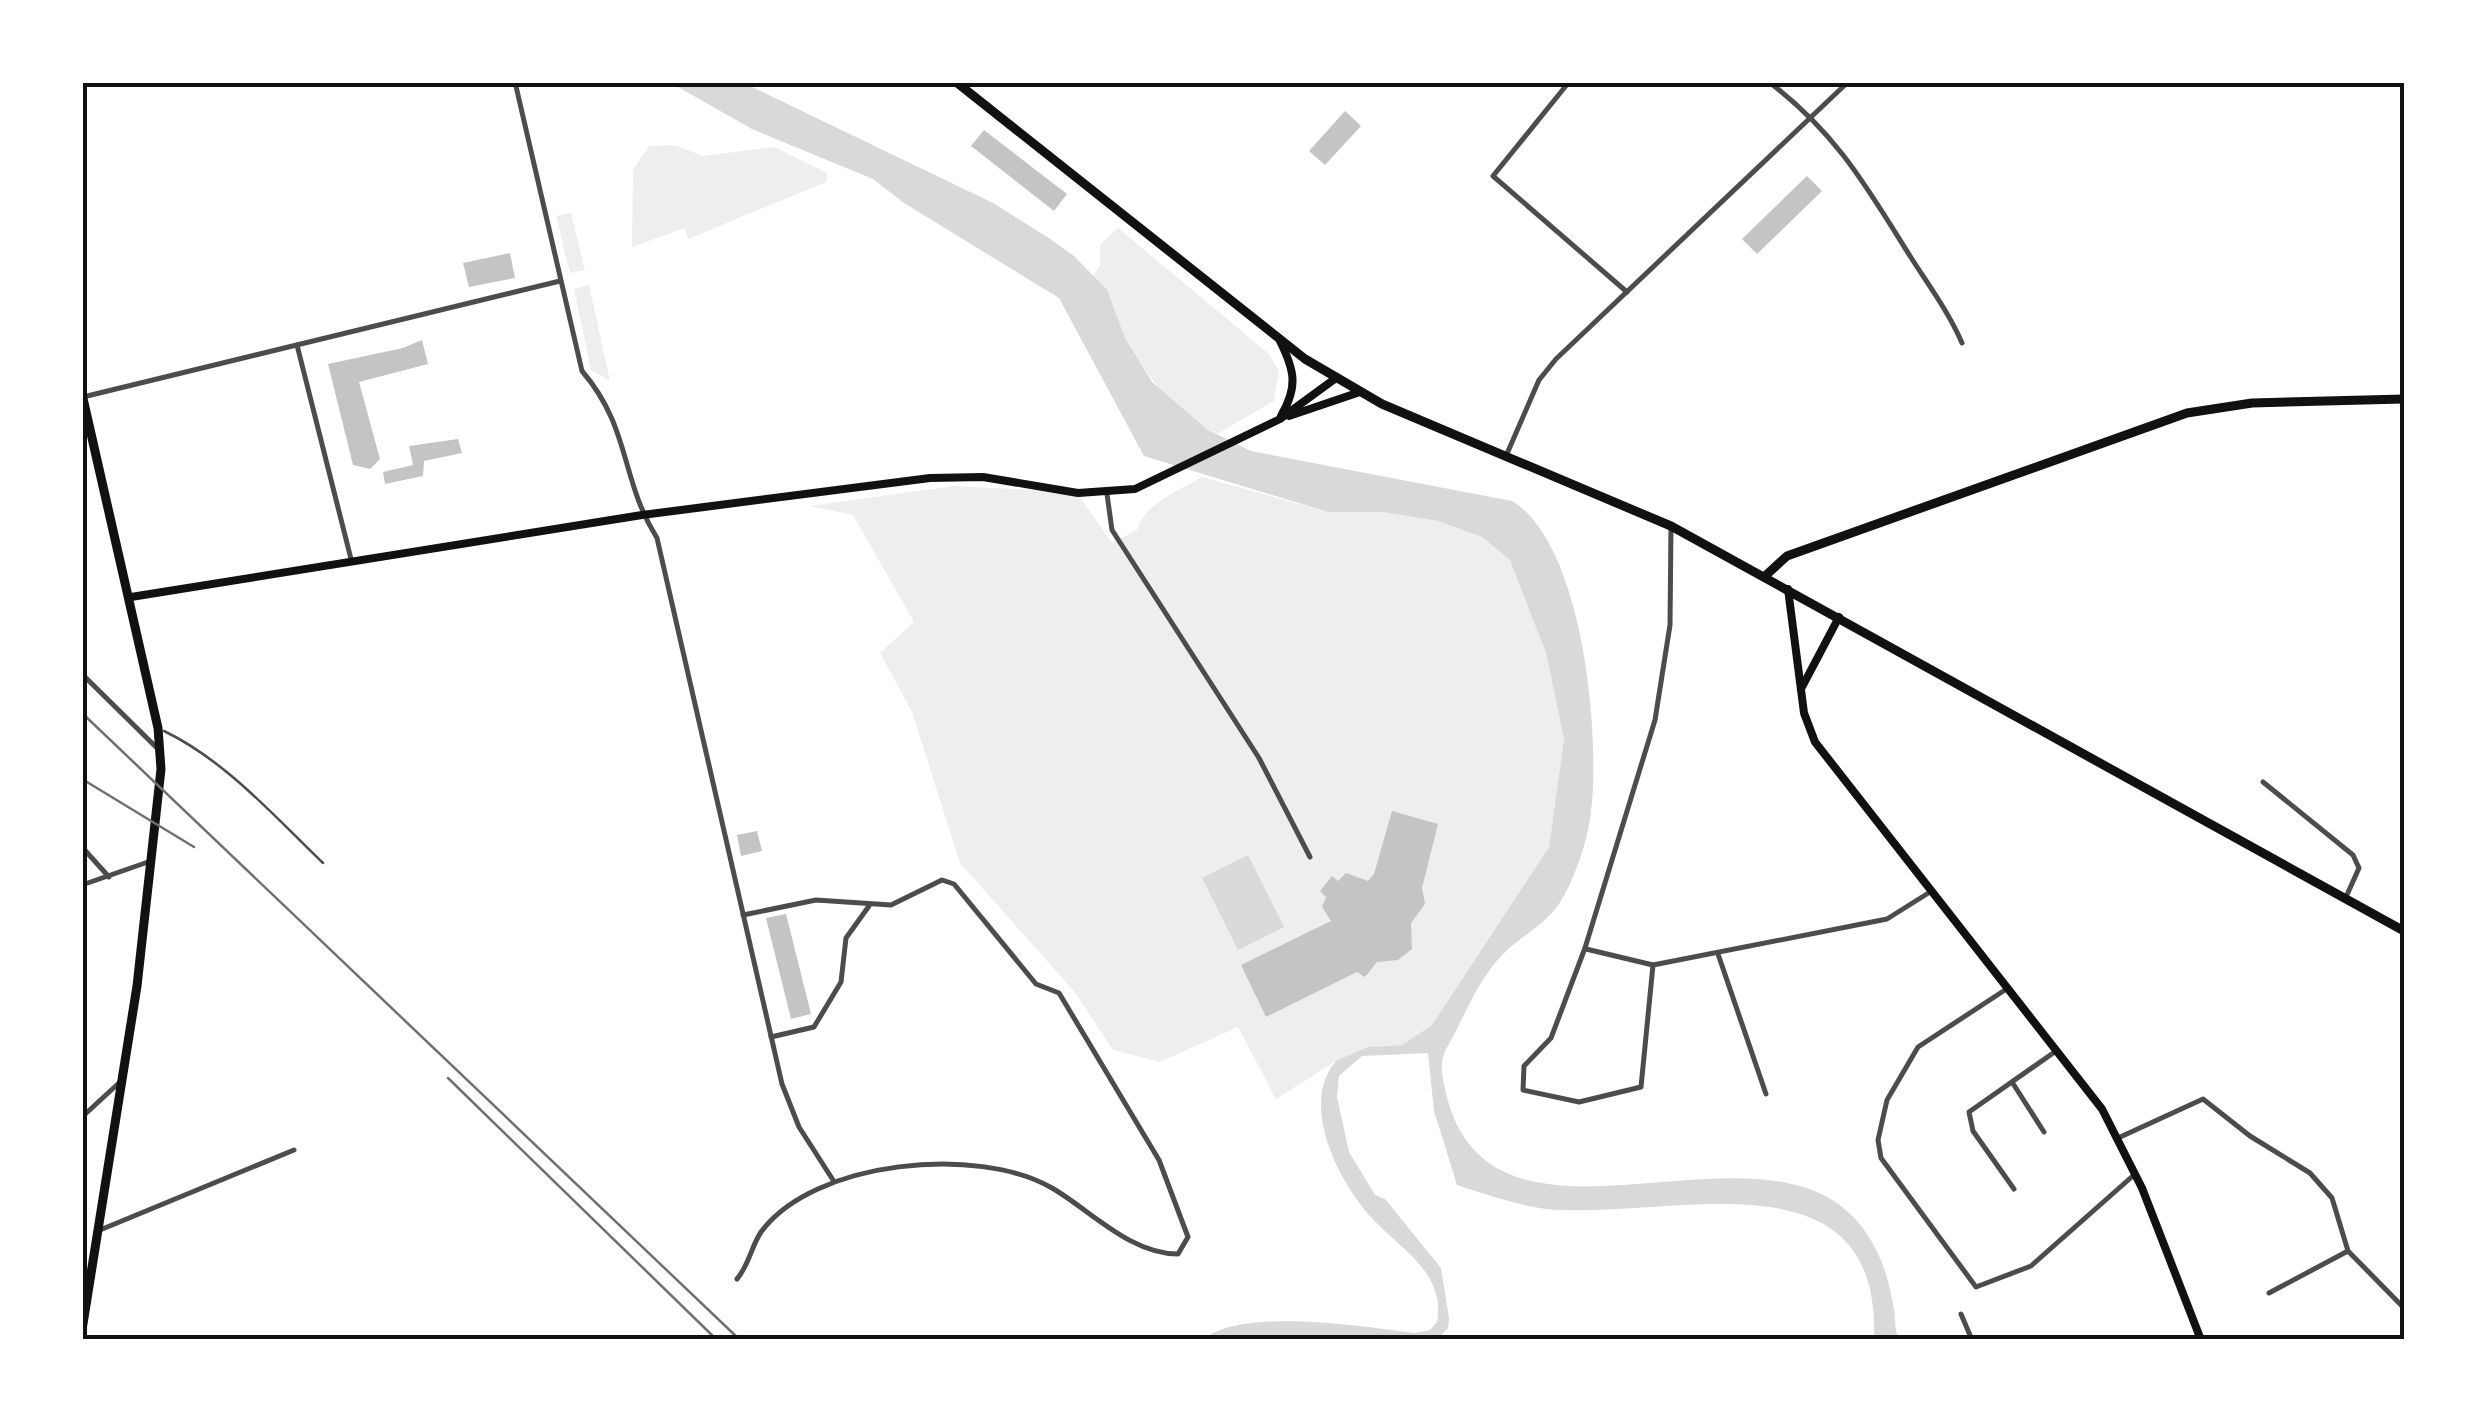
<svg xmlns="http://www.w3.org/2000/svg" width="2487" height="1422" viewBox="0 0 2487 1422" font-family="Roboto,sans-serif">
	<style>
		.green { fill: #eee }
		.water { fill: #d9d9d9 }
		.building { fill: #c4c4c4 }
		.lines { fill: none; stroke-linecap: round; stroke-linejoin: round }
		.service { stroke: #4c4c4c; stroke-width: 2.5 }
		.minor { stroke: #4c4c4c; stroke-width: 5 }
		.secondary { stroke: #111; stroke-width: 8 }
		.primary { stroke: #111; stroke-width: 9 }
		.rail { stroke: #707070; stroke-width: 2.5 }
		.neatline { fill: none; stroke: #111; stroke-width: 4 }
	</style>
	<rect width="100%" height="100%" fill="#fff"/>
	<g class="green">
		<polygon points="674,145 703,156 774,147 827,173 826,182 688,239 685,228 632,247 633,170 649,146"/>
		<polygon points="571,213 585,270 570,273 556,216"/>
		<path d="M 1118,228 L 1269,354 L 1279,371 L 1274,401 L 1217,434 C 1177,415 1146,376 1125,338 C 1113,316 1112,295 1092,277 L 1100,266 L 1100,245 Z"/>
		<polygon points="589,285 610,381 591,370 574,289"/>
		<path d="M 1202,477 L 1328,512 L 1383,512 L 1438,521 L 1482,537 L 1510,560 L 1525,594 L 1546,653 L 1564,739 L 1549,847 L 1432,1025 L 1402,1045 L 1377,1046 L 1336,1061 L 1276,1099 L 1238,1027 L 1160,1062 L 1113,1050 L 1074,991 L 960,863 L 912,712 L 880,653 L 914,622 L 853,515 L 810,506 L 954,486 L 1076,492 L 1112,543 L 1137,530 C 1146,502 1179,491 1202,477 Z"/>
	</g>
	<g class="water">
		<path d="M 671,83 L 744,83 L 993,203 L 1049,238 L 1074,256 L 1107,290 L 1125,338 L 1152,382 L 1208,430 L 1251,451 L 1512,501 C 1584,544 1602,741 1590,819 C 1586,845 1574,881 1559,904 C 1546,924 1520,937 1503,954 C 1482,976 1469,1004 1456,1031 C 1449,1046 1440,1054 1442,1072 C 1472,1294 1753,1102 1857,1221 C 1879,1246 1889,1278 1894,1310 C 1896,1321 1894,1329 1899,1339 L 1874,1339 C 1881,1145 1668,1221 1546,1209 C 1516,1205 1486,1194 1457,1185 L 1434,1111 L 1428,1053 L 1362,1056 L 1339,1076 L 1337,1097 L 1349,1152 L 1375,1195 L 1385,1199 L 1441,1268 L 1449,1318 L 1448,1328 L 1437,1340 L 1205,1339 C 1239,1307 1369,1327 1414,1333 L 1430,1330 L 1437,1322 C 1446,1271 1398,1248 1370,1216 C 1338,1180 1299,1104 1336,1061 L 1368,1047 L 1402,1045 L 1432,1025 L 1549,847 L 1564,739 L 1546,653 L 1510,560 L 1482,537 L 1438,521 L 1383,512 L 1328,512 L 1144,456 L 1059,298 L 904,203 L 873,179 L 752,129 Z"/>
		<polygon points="1248,855 1284,927 1238,950 1202,878"/>
	</g>
	<g class="building">
		<polygon points="1345,111 1361,126 1325,165 1309,151"/>
		<polygon points="984,130 1067,194 1054,211 971,146"/>
		<polygon points="1807,176 1822,191 1757,254 1742,239"/>
		<polygon points="510,253 515,278 469,287 463,263"/>
		<polygon points="422,340 428,364 359,382 380,459 370,469 353,465 328,364 403,348"/>
		<polygon points="458,439 462,453 424,461 423,476 385,484 383,472 413,465 409,446"/>
		<polygon points="1392,811 1438,824 1422,888 1425,904 1411,923 1412,949 1398,960 1377,962 1365,977 1357,972 1266,1017 1241,965 1331,921 1322,907 1326,897 1320,891 1332,876 1338,881 1346,873 1368,881 1374,874"/>
		<polygon points="757,831 762,851 741,856 737,835"/>
		<polygon points="786,914 811,1014 791,1019 766,918"/>
	</g>
	<g class="lines">
		<path class="service" d="M 164,731 C 226,761 274,816 323,863"/>
		<g class="minor">
			<path d="M 515,82 L 582,371 C 631,428 620,479 657,538 L 782,1084 L 799,1127 L 833,1180"/>
			<polyline points="1569,82 1493,176 1627,292"/>
			<path d="M 1769,82 C 1837,134 1866,186 1910,256 C 1929,286 1948,311 1962,343"/>
			<polyline points="297,345 351,559"/>
			<polyline points="83,397 560,281"/>
			<polyline points="1506,456 1539,380 1556,359 1848,82"/>
			<polyline points="1107,494 1112,530 1259,758 1310,857"/>
			<polyline points="82,674 158,749"/>
			<polyline points="2263,782 2353,855 2359,868 2346,897"/>
			<polyline points="82,847 109,877"/>
			<polyline points="82,885 148,862"/>
			<polyline points="1586,949 1653,965 1887,919 1930,892"/>
			<polyline points="1718,954 1766,1094"/>
			<polyline points="1653,965 1641,1087 1579,1102 1523,1090 1524,1066 1551,1038 1585,948 1655,720 1670,625 1671,526"/>
			<polyline points="2008,988 1918,1047 1887,1100 1878,1140 1881,1158 1976,1287 2031,1266 2135,1174"/>
			<polyline points="771,1037 814,1027 841,982 846,938 869,906"/>
			<polyline points="2012,1082 2044,1132"/>
			<polyline points="82,1117 120,1082"/>
			<polyline points="2118,1138 2203,1099 2250,1136 2310,1173 2332,1198 2348,1251 2404,1308"/>
			<polyline points="2014,1189 1973,1131 1969,1112 2056,1051"/>
			<polyline points="100,1230 294,1150"/>
			<path d="M 737,1279 C 749,1265 751,1247 761,1232 C 814,1160 978,1145 1052,1188 C 1090,1210 1130,1254 1178,1254 L 1188,1237 L 1159,1160 L 1059,993 L 1036,984 L 954,884 L 942,880 L 891,905 L 816,900 L 743,915"/>
			<polyline points="2269,1293 2348,1251"/>
			<polyline points="1961,1314 1972,1340"/>
		</g>
		<g class="secondary">
			<path d="M 1280,341 C 1295,371 1298,387 1281,416"/>
			<polyline points="1289,416 1360,392"/>
			<polyline points="1788,589 1804,713 1815,742 2102,1109 2142,1188 2201,1340"/>
			<polyline points="131,597 642,515 930,478 983,477 1078,493 1135,489 1280,419 1336,378"/>
			<polyline points="1801,689 1839,617"/>
		</g>
		<g class="primary">
			<polyline points="956,82 1305,359 1382,404 1671,526 2404,931"/>
			<polyline points="82,394 158,728 161,769 137,986 82,1330"/>
			<polyline points="1764,577 1787,556 2187,413 2252,403 2404,399"/>
		</g>
		<g class="rail">
			<polyline points="82,713 740,1340"/>
			<polyline points="82,779 194,847"/>
			<polyline points="448,1078 717,1340"/>
		</g>
	</g>
	<rect width="2487" height="1422" fill="none" stroke="#ffffff" stroke-width="170"/>
	<rect x="85" y="85" width="2317" height="1252" class="neatline"/>
</svg>
